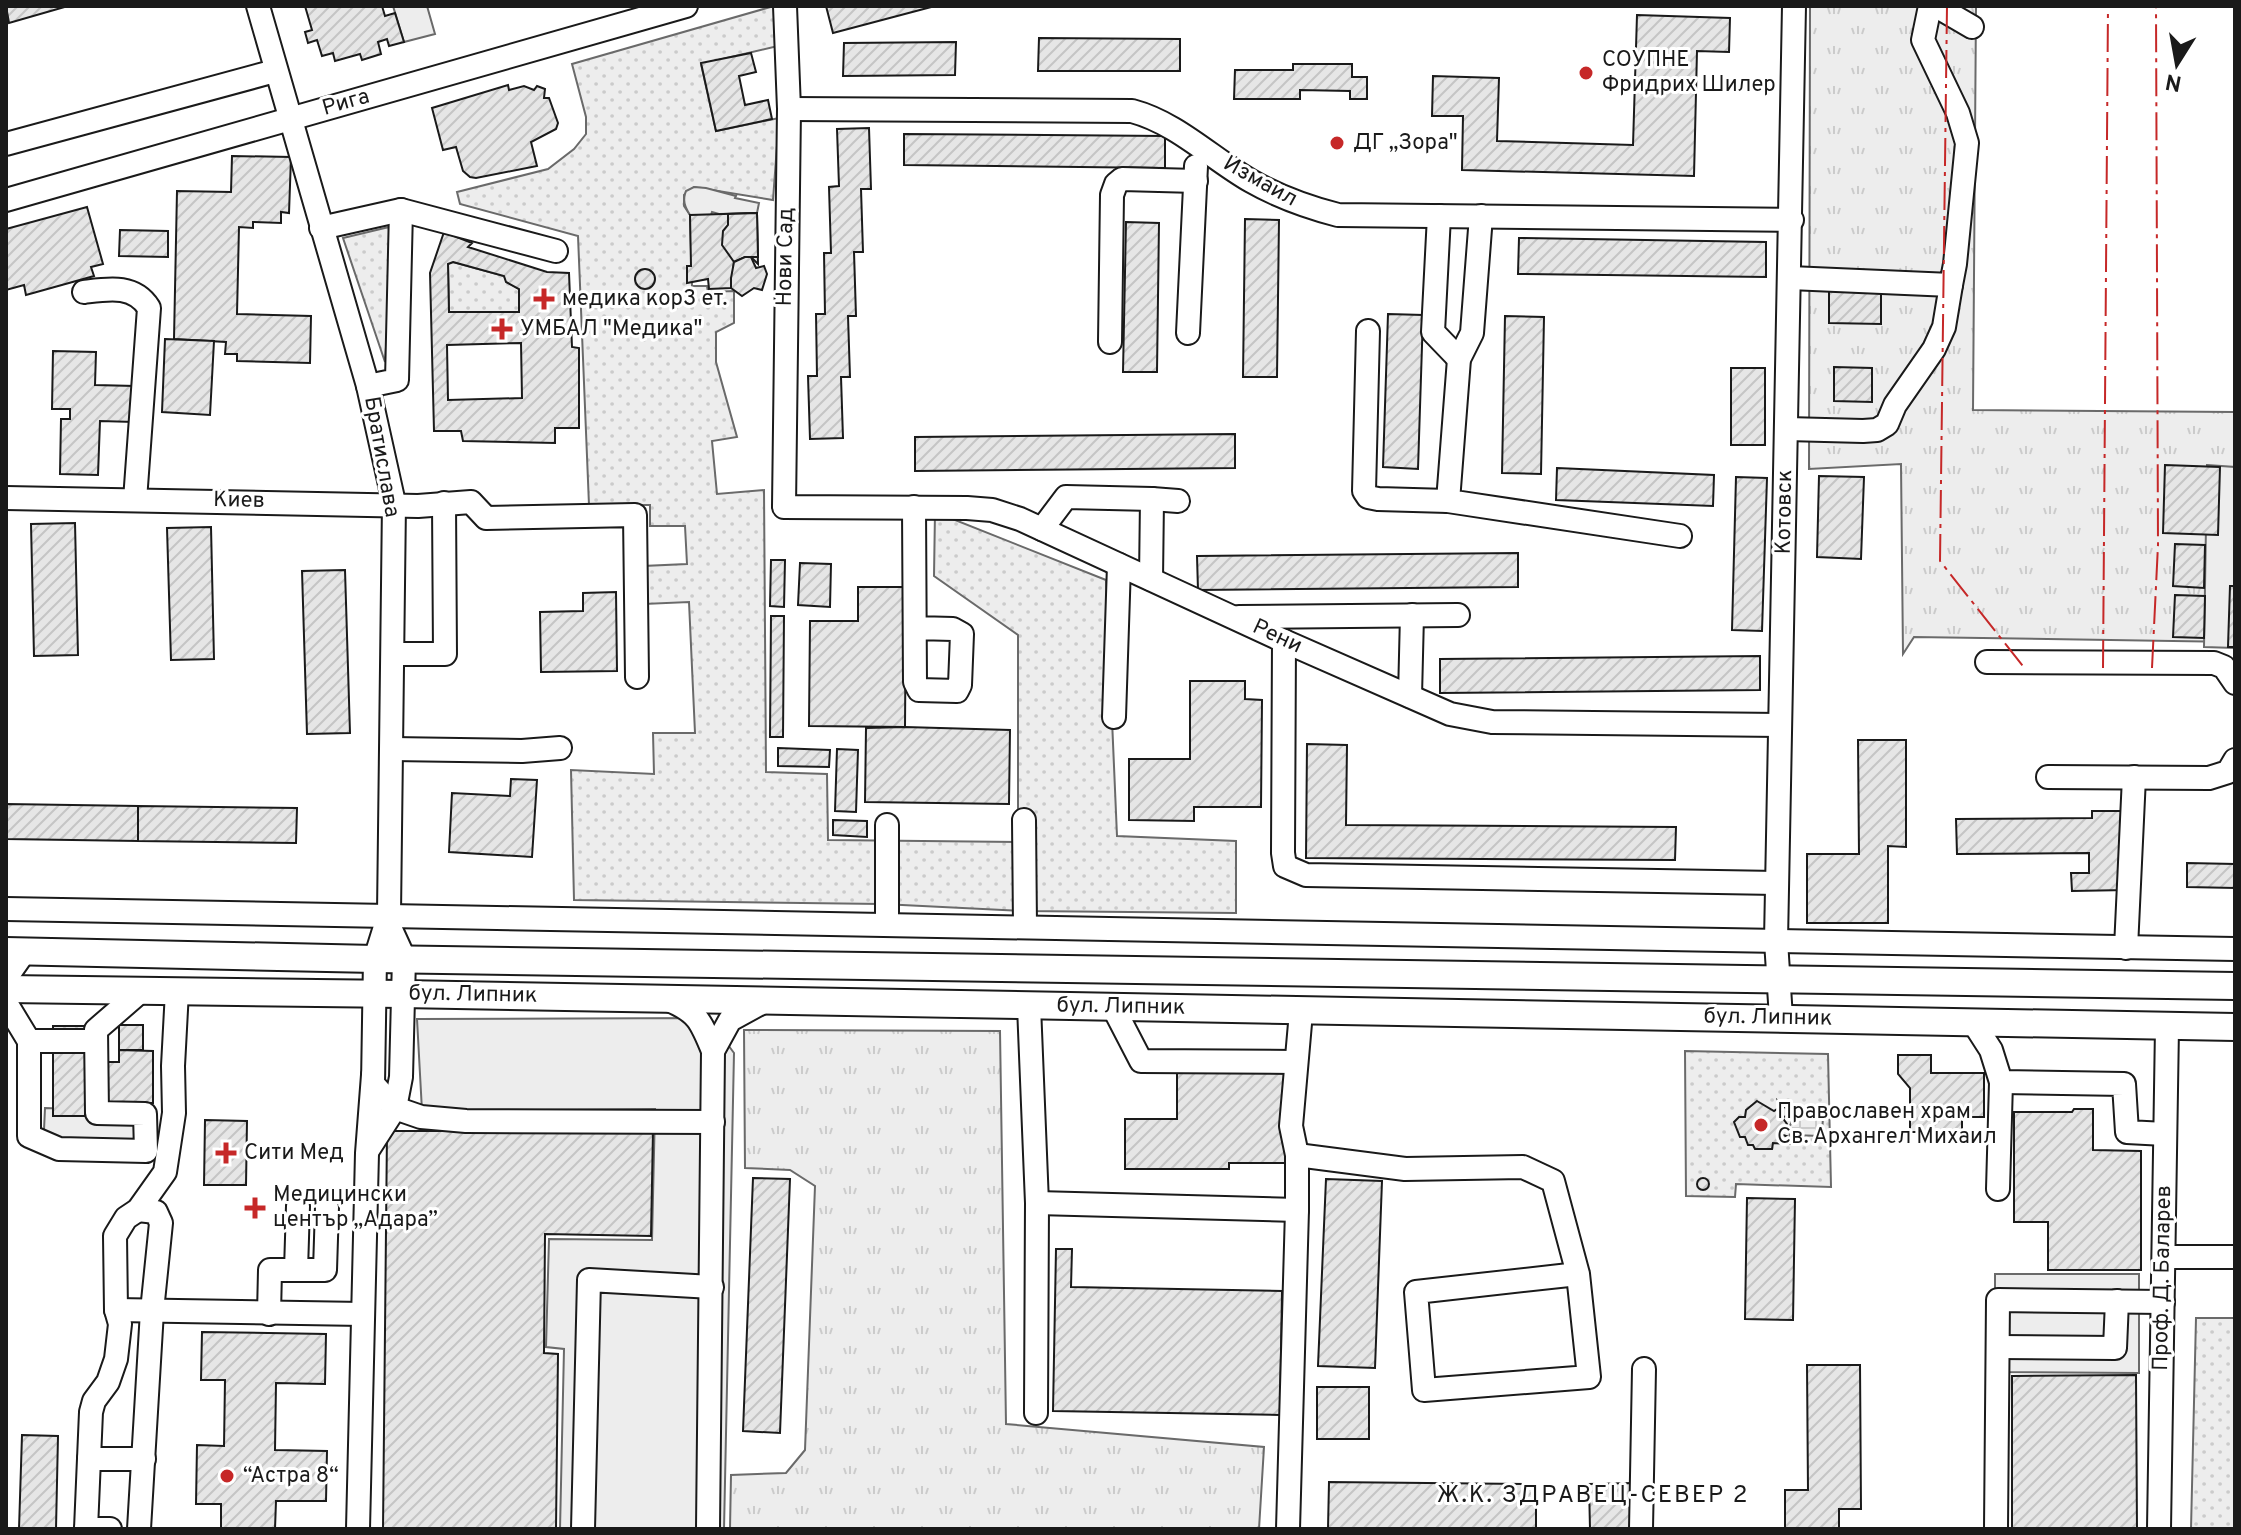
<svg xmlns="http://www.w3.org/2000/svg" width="2241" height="1535" viewBox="0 0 2241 1535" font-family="Overpass,sans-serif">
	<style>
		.grass { fill: url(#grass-tufts); stroke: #6a6a6a; stroke-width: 2 }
		.park { fill: url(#park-dots); stroke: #6a6a6a; stroke-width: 2 }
		.pitch { fill: #ededed; stroke: #6a6a6a; stroke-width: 2 }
		.plaza { fill: url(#plaza-grid); stroke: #6a6a6a; stroke-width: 2 }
		.building { fill: url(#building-hatch); stroke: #1a1a1a; stroke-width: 2; fill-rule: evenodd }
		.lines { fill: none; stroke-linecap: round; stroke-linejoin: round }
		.minor-casing { stroke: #1a1a1a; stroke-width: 26 }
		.major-casing { stroke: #1a1a1a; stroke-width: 30 }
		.minor { stroke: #fff; stroke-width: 22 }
		.major { stroke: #fff; stroke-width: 26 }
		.power { stroke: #c62828; stroke-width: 2; stroke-dasharray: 28 6 4 6; stroke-linecap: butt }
		.poi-dot { fill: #c62828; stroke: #fff; stroke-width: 3 }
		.labels { text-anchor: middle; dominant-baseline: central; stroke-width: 6; stroke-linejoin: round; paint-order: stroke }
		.poi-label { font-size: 22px; fill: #1a1a1a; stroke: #fff; text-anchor: start }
		.street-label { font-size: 22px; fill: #1a1a1a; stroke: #fff }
		.neighbourhood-label { font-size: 24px; letter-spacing: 2px; fill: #1a1a1a; stroke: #fff }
	</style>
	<defs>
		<pattern id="grass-tufts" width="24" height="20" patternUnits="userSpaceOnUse" patternTransform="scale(2)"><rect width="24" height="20" fill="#ededed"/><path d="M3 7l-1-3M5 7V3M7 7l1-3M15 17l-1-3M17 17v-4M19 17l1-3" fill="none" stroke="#cbcbcb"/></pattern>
		<pattern id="park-dots" width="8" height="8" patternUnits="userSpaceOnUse" patternTransform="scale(2)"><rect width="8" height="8" fill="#ededed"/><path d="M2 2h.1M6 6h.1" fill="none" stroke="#cbcbcb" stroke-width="1.8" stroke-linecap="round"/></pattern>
		<pattern id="plaza-grid" width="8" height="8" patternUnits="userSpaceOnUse" patternTransform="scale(2)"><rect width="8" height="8" fill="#ededed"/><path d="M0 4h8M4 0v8" fill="none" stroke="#cbcbcb"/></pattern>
		<pattern id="building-hatch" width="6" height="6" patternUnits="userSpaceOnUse" patternTransform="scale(2)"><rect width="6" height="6" fill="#e6e6e6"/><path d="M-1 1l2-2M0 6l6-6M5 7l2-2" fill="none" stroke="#c5c5c5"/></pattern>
	</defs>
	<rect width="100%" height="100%" fill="#fff"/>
	<g class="grass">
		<polygon points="1810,6 1976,6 1973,410 2235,412 2235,642 1914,637 1903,654 1901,464 1809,469"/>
		<polygon points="744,1030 1000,1031 1006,1424 1264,1447 1259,1529 730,1529 731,1475 786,1473 805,1450 815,1186 790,1170 745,1168"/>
	</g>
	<g class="park">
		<polygon points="774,6 778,46 701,64 716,131 779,118 773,200 694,187 684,195 684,206 690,215 692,286 707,286 708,292 734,291 734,323 716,332 716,362 737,437 712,441 717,494 764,490 766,772 827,774 828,840 1018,842 1018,635 934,576 935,512 1106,580 1117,836 1236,841 1236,913 1023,911 882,904 574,900 571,770 654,774 653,733 695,733 689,602 644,604 643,566 687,564 685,526 650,526 650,505 589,505 578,236 460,204 457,192 548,169 574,149 586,134 586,117 572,64"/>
		<polygon points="389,227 391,273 385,362 343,238"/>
		<polygon points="453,262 504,276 507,282 519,289 519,312 449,312 448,264"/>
		<polygon points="1685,1051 1828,1054 1831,1187 1736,1184 1735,1197 1686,1196"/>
		<polygon points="2196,1318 2235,1318 2234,1529 2191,1529"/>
	</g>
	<g class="pitch">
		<polygon points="393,6 427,6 435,34 404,42"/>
		<path d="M 694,187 L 706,188 L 736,196 L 735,198 L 759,203 L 757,213 L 719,214 L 712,212 L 711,215 L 690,215 C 685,207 682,200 686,191 Z"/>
		<polygon points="2207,465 2235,467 2235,648 2204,647"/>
		<polygon points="708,1018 734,1053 724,1529 560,1529 564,1349 546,1347 549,1239 652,1240 655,1109 422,1111 417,1019"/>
		<polygon points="45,1108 152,1112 150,1155 43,1152"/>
		<polygon points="1995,1274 2139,1274 2139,1373 1995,1372"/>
	</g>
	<polygon class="plaza" points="1812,1116 1823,1116 1822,1136 1790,1135 1788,1130 1794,1117"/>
	<g class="building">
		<polygon points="6,6 68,6 9,23"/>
		<polygon points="305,6 382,6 385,16 395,13 404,42 389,46 387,39 378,42 381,54 362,60 360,54 335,61 333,53 322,56 317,40 308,43 305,32 312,30"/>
		<polygon points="826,6 935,6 833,33"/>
		<polygon points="1637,15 1730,18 1729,52 1697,51 1694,176 1462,170 1463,116 1432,116 1433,76 1499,78 1497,141 1633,145"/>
		<polygon points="1039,38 1180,39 1180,71 1038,71"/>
		<polygon points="956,42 955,75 843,76 844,43"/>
		<polygon points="751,53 756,72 739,76 745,105 768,100 772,119 716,131 701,63"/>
		<polygon points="1293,64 1352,64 1352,77 1367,77 1367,99 1350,99 1350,91 1300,90 1300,99 1234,99 1235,70 1293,70"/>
		<polygon points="508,85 509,90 524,86 534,90 537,86 545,89 544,98 549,98 558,123 556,129 531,142 537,166 476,178 470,177 463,171 456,147 443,150 432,108"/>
		<polygon points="869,128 871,189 861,189 863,252 854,252 856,316 848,316 850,377 841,377 843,438 810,439 808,376 817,376 816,314 825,314 824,253 831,253 829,187 839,186 837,129"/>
		<polygon points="904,134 1165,136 1165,168 904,165"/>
		<polygon points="232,156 291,157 289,213 281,212 281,223 253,222 253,228 239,227 237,314 311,316 310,363 237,361 237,354 225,354 226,342 174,339 177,191 231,192"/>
		<polygon points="87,207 103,264 91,267 94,276 26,295 24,285 6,290 6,229"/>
		<polygon points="757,213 758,264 751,257 745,257 734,262 731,288 709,289 708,279 687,283 687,266 691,266 690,215"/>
		<polygon points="757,213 758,257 745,257 734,262 722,245 723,231 728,225 728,214"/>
		<polygon points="1245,219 1279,220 1277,377 1243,377"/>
		<polygon points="1126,222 1159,223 1157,372 1123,372"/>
		<polygon points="120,230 168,231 168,257 119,256"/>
		<path d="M 444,232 L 472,243 L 468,247 L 547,272 L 569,273 L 572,347 L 579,348 L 579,428 L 555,428 L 555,443 L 463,441 L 461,431 L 434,431 L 430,273 ZM 453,262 L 504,276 L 506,282 L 519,289 L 519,312 L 449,312 L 448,264 ZM 521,343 L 522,398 L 448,400 L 447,345 Z"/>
		<polygon points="1519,238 1766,242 1766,277 1518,274"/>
		<polygon points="745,257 751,257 756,268 764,266 767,274 762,290 754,288 742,296 731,288 731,278 734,262"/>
		<circle cx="645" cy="279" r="10"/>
		<polygon points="1829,290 1881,291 1881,324 1829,323"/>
		<polygon points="1388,314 1423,315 1418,469 1383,467"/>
		<polygon points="1505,316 1544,317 1541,474 1502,473"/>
		<polygon points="165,339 214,341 210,415 162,412"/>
		<polygon points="53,351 96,352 95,385 135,386 134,422 100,421 98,475 60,474 61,419 70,419 70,409 52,409"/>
		<polygon points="1834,367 1872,368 1872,402 1834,401"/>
		<rect x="1731" y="368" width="34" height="77"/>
		<polygon points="1235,434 1235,468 915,471 915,437"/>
		<polygon points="2165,465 2220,467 2218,535 2163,533"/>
		<polygon points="1557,468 1714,475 1713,506 1556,500"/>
		<polygon points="1819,476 1864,477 1861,559 1817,557"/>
		<polygon points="1736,477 1767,478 1762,631 1732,630"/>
		<polygon points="75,523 78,655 34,656 31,524"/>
		<polygon points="211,527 214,659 171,660 167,528"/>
		<polygon points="2175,544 2205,545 2204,588 2173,586"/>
		<polygon points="1518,553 1518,587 1198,590 1197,556"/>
		<polygon points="771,560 785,560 784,607 770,606"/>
		<polygon points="800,563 831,564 830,607 798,605"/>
		<polygon points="345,570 350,733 307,734 302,571"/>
		<polygon points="2230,586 2235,586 2235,647 2228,647"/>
		<polygon points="858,587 906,587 905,727 809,726 810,621 858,621"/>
		<polygon points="616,592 617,671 541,672 540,612 583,611 583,593"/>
		<polygon points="2175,595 2205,596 2204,638 2173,637"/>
		<polygon points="771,616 784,616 783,737 770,737"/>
		<polygon points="1760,656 1760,690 1440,693 1440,659"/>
		<polygon points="1190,681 1245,681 1245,699 1262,700 1261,807 1194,807 1194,821 1129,820 1129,759 1190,759"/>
		<polygon points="905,727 1010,730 1009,804 865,802 866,728"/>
		<polygon points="1858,740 1906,740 1906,847 1888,846 1888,923 1807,923 1807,854 1859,854"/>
		<polygon points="1307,744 1347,745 1346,825 1676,827 1675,860 1306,858"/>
		<polygon points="778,748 830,750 829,767 778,766"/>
		<polygon points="837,749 858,750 856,812 835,811"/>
		<polygon points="511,779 537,780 532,857 449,852 452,793 510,796"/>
		<polygon points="6,804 138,806 138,841 6,839"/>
		<polygon points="138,806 297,808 296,843 138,841"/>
		<polygon points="2092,811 2126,811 2127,890 2072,891 2071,873 2089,873 2089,853 1957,854 1956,819 2092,818"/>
		<polygon points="833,820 867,821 867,837 833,835"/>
		<polygon points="2187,863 2235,864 2235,888 2187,887"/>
		<rect x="119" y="1025" width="24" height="25"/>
		<polygon points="53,1026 86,1026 86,1062 119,1062 119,1050 153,1051 153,1103 85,1103 85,1116 53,1116"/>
		<polygon points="1898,1055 1931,1055 1931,1073 1984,1073 1984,1117 1962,1117 1962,1132 1910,1132 1910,1088 1898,1074"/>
		<polygon points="1177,1071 1285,1071 1285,1163 1229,1163 1229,1169 1125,1169 1125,1119 1177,1119"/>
		<polygon points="1757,1101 1774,1111 1780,1107 1778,1101 1790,1112 1789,1116 1782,1117 1787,1124 1785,1127 1781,1127 1780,1134 1792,1138 1790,1144 1773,1143 1772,1149 1755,1149 1753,1145 1748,1145 1745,1137 1740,1137 1734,1122 1739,1117 1745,1117 1746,1110"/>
		<polygon points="2074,1109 2093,1109 2093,1150 2141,1151 2141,1270 2048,1270 2048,1222 2014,1222 2014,1112 2072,1112"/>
		<polygon points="205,1120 247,1121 246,1185 204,1185"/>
		<polygon points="387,1131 653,1131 651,1236 545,1234 544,1353 558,1354 556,1529 383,1529"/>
		<circle cx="1703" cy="1184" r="6"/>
		<polygon points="753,1178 790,1179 780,1433 743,1431"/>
		<polygon points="1326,1179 1382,1181 1375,1368 1318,1366"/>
		<polygon points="1747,1198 1795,1199 1793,1320 1745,1319"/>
		<polygon points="1056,1249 1072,1249 1071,1287 1282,1291 1280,1415 1053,1411"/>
		<polygon points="202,1332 326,1334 325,1384 276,1383 275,1450 327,1451 326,1501 276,1501 275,1529 221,1529 221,1504 196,1504 197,1445 224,1446 225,1380 201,1380"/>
		<polygon points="1807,1365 1860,1365 1861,1509 1839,1509 1839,1529 1785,1529 1785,1490 1808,1490"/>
		<polygon points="2136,1375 2137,1529 2012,1529 2012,1376"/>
		<rect x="1317" y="1387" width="52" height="52"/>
		<polygon points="22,1435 58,1436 56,1529 19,1529"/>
		<polygon points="1329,1482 1536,1484 1536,1529 1328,1529"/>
		<polygon points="1632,1483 1633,1529 1590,1529 1589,1484"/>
	</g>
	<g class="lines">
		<defs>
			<g id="minor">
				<polyline points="258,6 368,386 394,503 389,914 375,959 373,1084 395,1108 421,1117 466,1121 713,1122"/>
				<polyline points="785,6 789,109 784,507 967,508 992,510 1020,519 1284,641 1450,714 1492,722 1780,725"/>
				<polyline points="1936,6 1972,27"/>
				<path d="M 789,109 L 1132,111 C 1177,123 1211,158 1251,181 C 1279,197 1307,207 1338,215 L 1792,220"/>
				<polyline points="6,144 275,71"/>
				<polyline points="6,200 686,6"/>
				<polyline points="1439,216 1433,332 1459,359"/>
				<polyline points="1481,216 1472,333 1459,359 1448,501 1680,536"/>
				<polyline points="321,228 401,210 556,251"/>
				<polyline points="1790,278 1951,285 1955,264 1967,143 1958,113 1923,40 1930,6"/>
				<path d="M 84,292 C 108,289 134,284 149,308 L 135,500"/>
				<polyline points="1368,331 1364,491 1368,497 1378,499 1448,501"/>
				<polyline points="1188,333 1196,166"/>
				<polyline points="1110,342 1112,195 1116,184 1122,179 1196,181"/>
				<polyline points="368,386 397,380 401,210"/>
				<polyline points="1787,429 1863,431 1877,430 1887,424 1895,405 1934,349 1944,327 1951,285"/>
				<polyline points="6,498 418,506 471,502 486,518 635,515 637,677"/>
				<polyline points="1152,499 1178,501"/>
				<polyline points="914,507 915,682 919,690 957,691 960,685 962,634 953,629 915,628"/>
				<polyline points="1042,529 1066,497 1152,499 1151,579"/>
				<polyline points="1239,617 1458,615"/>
				<polyline points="1284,641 1283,853 1285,866 1306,875 1777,883"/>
				<polyline points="394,654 445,654 444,503"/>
				<polyline points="1987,662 2214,663 2224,667 2235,683"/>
				<polyline points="1410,696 1412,615"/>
				<polyline points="1114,717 1119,565"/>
				<polyline points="392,749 522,751 560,748"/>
				<polyline points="2048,777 2209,778 2228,772 2235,760"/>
				<polyline points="1024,820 1025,926"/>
				<path d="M 6,909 C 749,918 1492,941 2235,949"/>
				<polyline points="887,924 887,825"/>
				<polyline points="2126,948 2134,777"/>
				<polyline points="6,978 25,951"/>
				<path d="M 666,999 C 697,1011 701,1021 713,1051"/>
				<polyline points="6,1003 29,1041 29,1136 59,1149 146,1151 145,1114 97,1113 96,1030 141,991"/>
				<polyline points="1029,1006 1037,1203 1036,1413"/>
				<polyline points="1113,1007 1141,1061 1296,1062"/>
				<polyline points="1781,1018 1776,941 1794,6"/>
				<polyline points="1973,1022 1991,1050 2001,1082 2124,1084 2127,1132 2165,1134"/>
				<polyline points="29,1041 96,1041"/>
				<polyline points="368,1150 395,1108 401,1077 404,958 388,923"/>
				<polyline points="1297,1155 1405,1169 1523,1167 1553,1181 1578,1274 1589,1377 1424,1390 1416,1292 1578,1274"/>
				<polyline points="1998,1189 2001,1082"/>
				<polyline points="1037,1203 1297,1210"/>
				<polyline points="138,1210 156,1212 161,1223 152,1311 139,1529"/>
				<polyline points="2164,1257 2235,1257"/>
				<polyline points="296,1270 298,1206"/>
				<polyline points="116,1310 363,1314"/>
				<polyline points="269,1314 270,1270 325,1270 327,1207"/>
				<polyline points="1998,1347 2115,1348 2117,1301"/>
				<polyline points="89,1459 144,1459"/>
				<polyline points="86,1529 91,1412 94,1401 108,1382 116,1359 120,1324 116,1310 115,1236 126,1218 138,1210 165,1172 174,1113 173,1066 177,991"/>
				<polyline points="86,1529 110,1529"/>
				<polyline points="358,1529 367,1153 373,1075"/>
				<polyline points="583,1529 589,1280 712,1287"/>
				<polyline points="708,1529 713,1051 730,1020 765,1001"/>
				<polyline points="1288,1529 1297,1210 1297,1155 1291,1126 1301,1012"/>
				<polyline points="1641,1529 1644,1369"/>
				<polyline points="1996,1529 1998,1300 2163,1302"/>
				<polyline points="2159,1529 2167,1027"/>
			</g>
			<g id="major">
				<polyline points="6,951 375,959 2235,986"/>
				<polyline points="6,989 402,994 2235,1027"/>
			</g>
		</defs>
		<use href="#minor" class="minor-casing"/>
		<use href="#major" class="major-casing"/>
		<use href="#minor" class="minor"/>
		<use href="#major" class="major"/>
		<g class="power">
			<polyline points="1947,6 1940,561 2026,670"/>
			<polyline points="2103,668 2108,6"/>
			<polyline points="2152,668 2158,545 2156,6"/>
		</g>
	</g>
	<g class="poi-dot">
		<circle cx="1586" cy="73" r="8"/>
		<circle cx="1337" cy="143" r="8"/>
		<path d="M540 287h8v8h8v8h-8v8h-8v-8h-8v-8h8z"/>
		<path d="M498 317h8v8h8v8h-8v8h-8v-8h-8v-8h8z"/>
		<circle cx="1761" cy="1125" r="8"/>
		<path d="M222 1141h8v8h8v8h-8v8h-8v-8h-8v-8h8z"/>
		<path d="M251 1196h8v8h8v8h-8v8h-8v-8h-8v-8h8z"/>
		<circle cx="227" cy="1476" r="8"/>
	</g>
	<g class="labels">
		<g class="poi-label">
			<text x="1602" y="60">СОУПНЕ<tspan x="1602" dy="25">Фридрих Шилер</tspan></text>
			<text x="1353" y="143">ДГ „Зора"</text>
			<text x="562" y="299">медика кор3 ет.</text>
			<text x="520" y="329">УМБАЛ "Медика"</text>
			<text x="1777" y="1112">Православен храм<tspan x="1777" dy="25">Св. Архангел Михаил</tspan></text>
			<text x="244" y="1153">Сити Мед</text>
			<text x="273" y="1195">Медицински<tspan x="273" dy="25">център „Адара”</tspan></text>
			<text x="243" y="1476">“Астра 8“</text>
		</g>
		<g class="street-label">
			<text transform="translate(346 103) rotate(-16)">Рига</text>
			<text transform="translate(1260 182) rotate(29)">Измаил</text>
			<text transform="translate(786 257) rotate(-89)">Нови Сад</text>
			<text transform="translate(381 457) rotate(80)">Братислава</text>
			<text transform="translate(239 501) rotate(1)">Киев</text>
			<text transform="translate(1785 512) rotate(-89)">Котовск</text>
			<text transform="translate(1277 637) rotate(25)">Рени</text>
			<text transform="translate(473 995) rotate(1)">бул. Липник</text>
			<text transform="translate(1121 1007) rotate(1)">бул. Липник</text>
			<text transform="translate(1768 1018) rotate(1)">бул. Липник</text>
			<text transform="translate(2163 1278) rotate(-89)">Проф. Д. Баларев</text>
		</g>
		<g class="neighbourhood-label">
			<text x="1593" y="1496">Ж.К. ЗДРАВЕЦ-СЕВЕР 2</text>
		</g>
	</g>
	<rect width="2241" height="1535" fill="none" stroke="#1a1a1a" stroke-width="16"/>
	<g transform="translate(2177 64) rotate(191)" stroke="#ffffff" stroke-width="6" paint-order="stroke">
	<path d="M0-6L14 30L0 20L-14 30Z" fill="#1a1a1a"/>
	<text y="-12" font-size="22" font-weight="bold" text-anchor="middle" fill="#1a1a1a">N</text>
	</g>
</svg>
